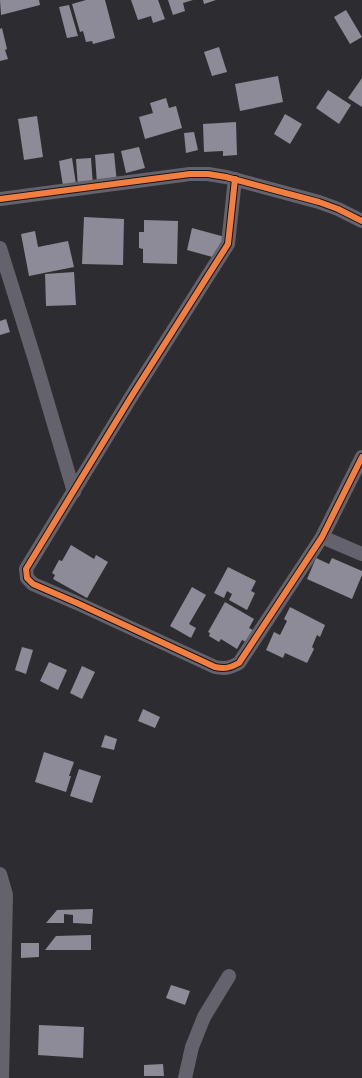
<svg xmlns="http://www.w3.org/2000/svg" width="362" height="1078" viewBox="0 0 362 1078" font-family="'Titillium Web',sans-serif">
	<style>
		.building { fill: #8c8b97 }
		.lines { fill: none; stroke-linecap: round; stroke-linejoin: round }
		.street { stroke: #64636d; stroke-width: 14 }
		.cycleway-casing { stroke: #151518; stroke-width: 8 }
		.cycleway { stroke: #f27e40; stroke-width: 6 }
	</style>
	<rect width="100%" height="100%" fill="#2d2d31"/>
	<g class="building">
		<polygon points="0,0 39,0 40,5 1,15"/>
		<polygon points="86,0 105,0 115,38 93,44 92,41 86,42 83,31 80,32 72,4"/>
		<polygon points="131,0 158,0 165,19 153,23 151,16 138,20"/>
		<polygon points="168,0 193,0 183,3 185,11 173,15"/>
		<polygon points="203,0 216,0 204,4"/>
		<polygon points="69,5 78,36 67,38 59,7"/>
		<polygon points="346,10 362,37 350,44 334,17"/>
		<polygon points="2,28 7,49 5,50 8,59 0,61 0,29"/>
		<polygon points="219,47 227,72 212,76 204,52"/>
		<polygon points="278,76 283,102 240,111 235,84"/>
		<polygon points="362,78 362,107 348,98"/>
		<polygon points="328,90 351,105 339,124 316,108"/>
		<polygon points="166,98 169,108 176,106 182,128 145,139 139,117 153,113 150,103"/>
		<polygon points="285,114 302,124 290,144 274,134"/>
		<polygon points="37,116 43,157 24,160 18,119"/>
		<polygon points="236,122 237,155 223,156 223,151 204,152 203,124"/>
		<polygon points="194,132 198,150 186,153 184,133"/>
		<polygon points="139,147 145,168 126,173 121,151"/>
		<polygon points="114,153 117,183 97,184 95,155"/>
		<polygon points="72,158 76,184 63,186 59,161"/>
		<polygon points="91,158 93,186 78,188 76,159"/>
		<polygon points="84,217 124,219 123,265 82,264"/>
		<polygon points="144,220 178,221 177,264 143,263 143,249 139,248 139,232 144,232"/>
		<polygon points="192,228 225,237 216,258 187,250"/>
		<polygon points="35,231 38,247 68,241 74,267 29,276 21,234"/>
		<polygon points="74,272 76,305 46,306 45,274"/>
		<polygon points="6,319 10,332 0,335 0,321"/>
		<polygon points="71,545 94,559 96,555 108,562 87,598 53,579 55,575 52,573 59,560 62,561"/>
		<polygon points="316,558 329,564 332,558 362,571 362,575 352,599 307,579"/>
		<polygon points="228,567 256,581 251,591 255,593 247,610 229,600 232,594 227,591 224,598 214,593"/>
		<polygon points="192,587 206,595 189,624 196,628 191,638 170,626"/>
		<polygon points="225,602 254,619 249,628 253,630 246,642 242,640 237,649 221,639 219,642 209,636 210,633 208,632"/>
		<polygon points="290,607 325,625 320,637 317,635 312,647 314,649 307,663 285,653 283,658 266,650 274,632 280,635 287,621 284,619"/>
		<polygon points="22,647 33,650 26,674 15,670"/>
		<polygon points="49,662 67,670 58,690 40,681"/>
		<polygon points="82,666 95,672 82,699 70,693"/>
		<polygon points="143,709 160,717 155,728 138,721"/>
		<polygon points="105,735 117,739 114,750 101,747"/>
		<polygon points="44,752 74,762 69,776 71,776 66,792 35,782"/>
		<polygon points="79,769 101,776 92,803 70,796"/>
		<polygon points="93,909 92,924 73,923 73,915 64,914 64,923 46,923 57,910"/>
		<polygon points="91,935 91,950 45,950 56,936"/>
		<polygon points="21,943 39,943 39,957 21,958"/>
		<polygon points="171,985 190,991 185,1005 166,998"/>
		<polygon points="39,1025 84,1027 83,1058 38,1055"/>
		<polygon points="163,1064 164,1076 144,1076 144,1065"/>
	</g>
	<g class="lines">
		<g class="street">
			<path d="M 235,179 L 228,244 L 131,397 L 26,569 L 27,578 L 33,584 L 77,603 L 215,667 C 225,669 230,668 239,663 L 322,537 L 362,457"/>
			<polyline points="0,199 190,174 208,174 226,177 319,202 338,209 362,221"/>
			<polyline points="0,248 35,360 74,492"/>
			<polyline points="322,537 362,554"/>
			<polyline points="0,874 6,895 2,1078"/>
			<polyline points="185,1078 192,1047 204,1017 229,976"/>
		</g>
		<defs>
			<g id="cycleway">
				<path d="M 235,179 L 228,244 L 131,397 L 26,569 L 27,578 L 33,584 L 77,603 L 215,667 C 225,669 230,668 239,663 L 322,537 L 362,457"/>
				<polyline points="0,199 190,174 208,174 226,177 319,202 338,209 362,221"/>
			</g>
		</defs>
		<use href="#cycleway" class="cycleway-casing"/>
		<use href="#cycleway" class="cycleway"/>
	</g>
</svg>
